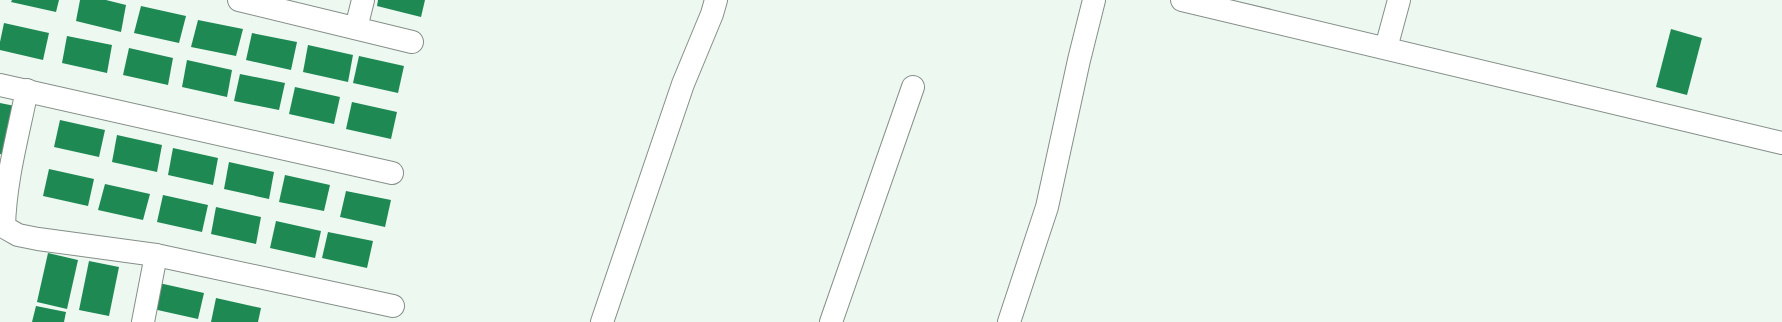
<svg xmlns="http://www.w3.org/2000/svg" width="1782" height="322" viewBox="0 0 1782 322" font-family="'Asap Condensed',sans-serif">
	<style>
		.building { fill: #1f8954 }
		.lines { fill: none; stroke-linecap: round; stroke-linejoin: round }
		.minor-casing { stroke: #858f88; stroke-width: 24 }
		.minor { stroke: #fff; stroke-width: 22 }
	</style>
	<rect width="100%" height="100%" fill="#edf8f1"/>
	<g class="building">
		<polygon points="12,0 59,0 56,12 11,2"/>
		<polygon points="80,0 106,0 126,5 121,32 76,21"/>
		<polygon points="378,0 425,0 421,17 377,6"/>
		<polygon points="141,6 186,16 179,43 134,33"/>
		<polygon points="198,20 243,29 236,56 191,47"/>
		<polygon points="4,23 49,33 43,60 0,50 0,42"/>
		<polygon points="1671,29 1702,38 1687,95 1656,87"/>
		<polygon points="252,33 297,42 291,70 246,60"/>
		<polygon points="67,36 112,45 107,73 62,63"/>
		<polygon points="308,45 353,55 348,82 303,72"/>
		<polygon points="129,48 173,58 168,85 123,75"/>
		<polygon points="359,56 404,66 398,93 353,83"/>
		<polygon points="187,60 232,70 227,97 182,87"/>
		<polygon points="240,74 285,83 279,110 234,101"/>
		<polygon points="295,87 340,97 334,124 289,114"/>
		<polygon points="352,102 397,112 391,139 346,129"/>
		<polygon points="0,103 20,107 10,156 0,154"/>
		<polygon points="60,120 105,130 99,157 54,147"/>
		<polygon points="117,135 162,145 157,172 112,162"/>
		<polygon points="173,148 218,158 213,185 168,175"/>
		<polygon points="229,162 274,172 269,199 224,189"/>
		<polygon points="49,169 94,179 88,206 43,196"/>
		<polygon points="285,175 330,185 324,211 279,202"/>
		<polygon points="105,184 150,194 143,220 98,210"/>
		<polygon points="346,191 391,200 385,227 340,217"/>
		<polygon points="163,195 208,205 202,232 157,222"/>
		<polygon points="216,207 261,217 256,244 211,234"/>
		<polygon points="276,221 321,231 315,258 270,248"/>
		<polygon points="328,232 373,241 367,268 322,258"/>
		<polygon points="48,253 78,260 67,309 37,302"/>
		<polygon points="89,261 119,267 109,316 79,310"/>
		<polygon points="159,283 204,293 198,319 153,309"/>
		<polygon points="216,298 261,308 258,322 211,322"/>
		<polygon points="36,306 66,312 64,322 32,322"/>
	</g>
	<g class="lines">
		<defs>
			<g id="minor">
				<polyline points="239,0 412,42"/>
				<polyline points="1182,0 1782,143"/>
				<polyline points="356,28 363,0"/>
				<polyline points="1386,48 1399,0"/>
				<polyline points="0,85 392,173"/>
				<path d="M 27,90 C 18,135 5,181 4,227 L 18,235 L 38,239 L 156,255 L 393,306"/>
				<polyline points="143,322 156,255"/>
				<polyline points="602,322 683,84 712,14 716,0"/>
				<polyline points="831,322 913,87"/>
				<polyline points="1009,322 1047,207 1079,60 1094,0"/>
			</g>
		</defs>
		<use href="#minor" class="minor-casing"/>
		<use href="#minor" class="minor"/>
	</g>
</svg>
